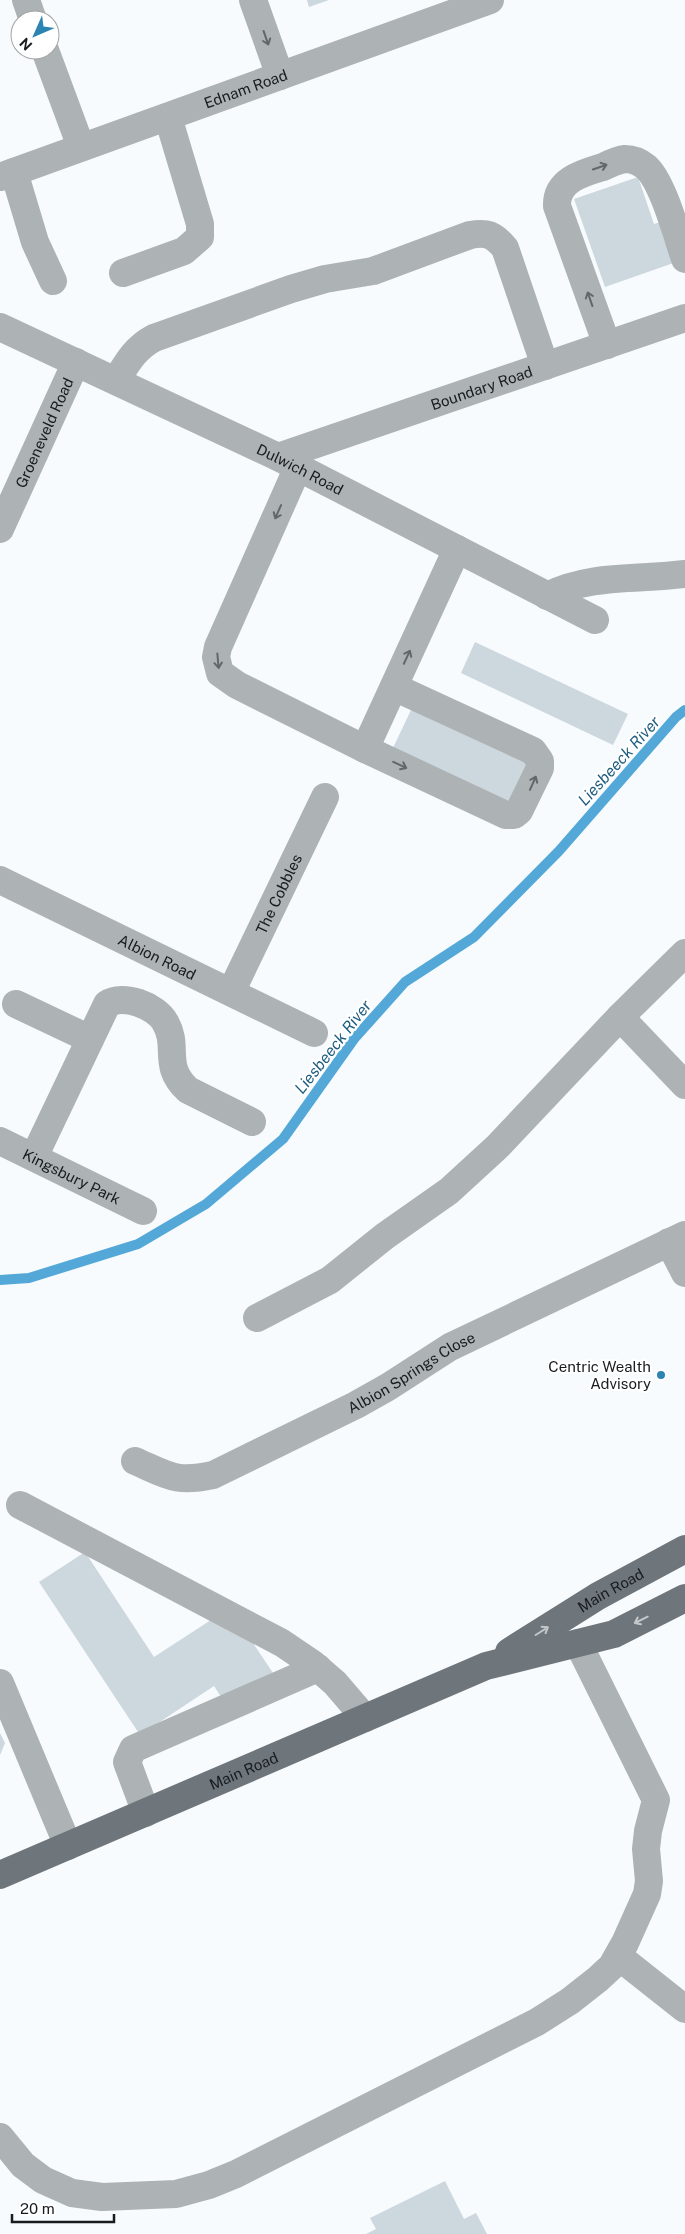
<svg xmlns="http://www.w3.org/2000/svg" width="685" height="2234" viewBox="0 0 685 2234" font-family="'Public Sans',sans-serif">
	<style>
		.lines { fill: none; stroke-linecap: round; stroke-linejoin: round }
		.stream { stroke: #53a8d8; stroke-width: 10 }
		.building { fill: #cdd7de }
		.minor { stroke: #adb2b5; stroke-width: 28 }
		.major { stroke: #6e757b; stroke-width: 28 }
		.oneway { stroke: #63676a }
		.oneway2 { stroke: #c5c8ca }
		.poi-dot { fill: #2c84b2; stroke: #fff; stroke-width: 2 }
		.labels { text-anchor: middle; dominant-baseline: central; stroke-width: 4.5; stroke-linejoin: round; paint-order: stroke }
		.street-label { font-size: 15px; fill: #191c1f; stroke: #fff }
		.poi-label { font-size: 15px; fill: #191c1f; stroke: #fff; text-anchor: end }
		.water-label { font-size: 16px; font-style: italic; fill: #1e5d7f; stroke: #fff }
	</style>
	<rect width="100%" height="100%" fill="#f7fbfe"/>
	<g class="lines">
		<polyline class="stream" points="0,1280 29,1278 138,1244 206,1204 283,1139 354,1039 405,982 474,937 559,851 676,717 685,710"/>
	</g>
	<g class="building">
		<polygon points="307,0 329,0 309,7"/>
		<polygon points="638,177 654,224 667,220 682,260 605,287 574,199"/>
		<polygon points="475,642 628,714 613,745 461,673"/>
		<polygon points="412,708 534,766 514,808 392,750"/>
		<polygon points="85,1552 154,1657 214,1618 249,1637 275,1676 223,1700 214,1686 140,1735 39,1582"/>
		<polygon points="0,1733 5,1743 0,1755"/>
		<polygon points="445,2181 464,2219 476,2213 487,2234 366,2234 376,2229 370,2218"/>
	</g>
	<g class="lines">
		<g class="minor">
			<polyline points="26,0 33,20"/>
			<polyline points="253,0 280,76"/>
			<polyline points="45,50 81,147"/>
			<polyline points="14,172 35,242 53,281"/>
			<path id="s1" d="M 0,177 L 490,0"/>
			<polyline points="123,273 184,251 200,237 200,224 168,117"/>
			<path id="s2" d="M 0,327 L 278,457 L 595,620"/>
			<path d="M 607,345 L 557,206 C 556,180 583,173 603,167 C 609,164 617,160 625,159 C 632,159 640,162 646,167 C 663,182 677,236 685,259"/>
			<path d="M 116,381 C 127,363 135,348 154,338 L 291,289 L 325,279 L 373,271 L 470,235 C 487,232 493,234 505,248 L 545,366"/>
			<path id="s3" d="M 278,457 L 685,318"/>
			<polyline points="298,467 218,647 216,657 220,673 237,685 365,749 506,815 514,815 519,811 540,768 540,761 533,751 394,687"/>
			<path id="s4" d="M 0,529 L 76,362"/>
			<path d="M 547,596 C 589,574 639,580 685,574"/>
			<polyline points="365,749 457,549"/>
			<path id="s5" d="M 0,880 L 314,1033"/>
			<path id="s6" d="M 231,992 L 325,797"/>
			<polyline points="16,1004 90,1039"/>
			<polyline points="620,1017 685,1085"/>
			<path id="s7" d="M 0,1141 L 143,1211"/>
			<path d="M 34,1157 L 107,1004 C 123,993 156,1006 165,1022 C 180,1047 161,1065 188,1090 L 252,1122"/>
			<polyline points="669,1242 685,1273"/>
			<polyline points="257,1318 330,1280 385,1236 449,1191 497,1147 620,1017 685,953"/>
			<path id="s8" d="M 135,1461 C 169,1476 176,1483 213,1475 L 356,1405 L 388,1387 L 450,1347 L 685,1235"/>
			<polyline points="20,1505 282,1643 313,1664 335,1683 365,1718"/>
			<polyline points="0,1683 68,1846"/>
			<polyline points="146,1813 127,1762 133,1749 318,1668"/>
			<polyline points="618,1956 685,2009"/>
			<polyline points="0,2137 23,2165 43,2180 72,2193 102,2197 176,2194 209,2185 236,2174 537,2022 570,2001 598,1979 612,1966 625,1943 647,1894 649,1881 646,1849 648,1831 656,1800 578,1643"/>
		</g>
		<g class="major">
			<path id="s9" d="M 509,1652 L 598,1596 L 685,1549"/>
			<path id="s10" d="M 0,1875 L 486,1666 L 614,1634 L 685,1598"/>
		</g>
	</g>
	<defs><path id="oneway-shaft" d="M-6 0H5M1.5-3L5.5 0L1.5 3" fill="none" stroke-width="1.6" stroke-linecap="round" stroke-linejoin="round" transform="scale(1.25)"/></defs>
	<g class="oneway">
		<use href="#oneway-shaft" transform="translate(266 38) rotate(71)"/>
		<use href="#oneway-shaft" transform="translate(600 167) rotate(-19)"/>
		<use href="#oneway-shaft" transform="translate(590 299) rotate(-109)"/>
		<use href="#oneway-shaft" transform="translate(278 512) rotate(114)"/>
		<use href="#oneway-shaft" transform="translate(407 657) rotate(-65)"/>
		<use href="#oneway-shaft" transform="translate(218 661) rotate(85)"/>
		<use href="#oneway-shaft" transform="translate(400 765) rotate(25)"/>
		<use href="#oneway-shaft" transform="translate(533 783) rotate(-66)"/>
	</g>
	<g class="oneway2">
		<use href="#oneway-shaft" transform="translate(641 1620) rotate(154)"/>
		<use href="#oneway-shaft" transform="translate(542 1631) rotate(-32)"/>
	</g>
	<circle class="poi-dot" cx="661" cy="1375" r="5"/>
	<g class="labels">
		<g class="street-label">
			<text stroke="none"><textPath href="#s1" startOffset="261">Ednam Road</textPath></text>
			<text stroke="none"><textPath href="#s3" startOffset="215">Boundary Road</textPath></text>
			<text stroke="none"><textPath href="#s4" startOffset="106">Groeneveld Road</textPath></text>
			<text stroke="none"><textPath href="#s2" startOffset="332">Dulwich Road</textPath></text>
			<text stroke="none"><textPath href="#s6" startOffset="109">The Cobbles</textPath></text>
			<text stroke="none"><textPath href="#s5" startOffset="175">Albion Road</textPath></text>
			<text stroke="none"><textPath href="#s7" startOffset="80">Kingsbury Park</textPath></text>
			<text stroke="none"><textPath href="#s8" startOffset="305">Albion Springs Close</textPath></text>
			<text stroke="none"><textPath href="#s9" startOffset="119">Main Road</textPath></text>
			<text stroke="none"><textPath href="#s10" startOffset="265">Main Road</textPath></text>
		</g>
		<g class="poi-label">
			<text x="651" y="1366">Centric Wealth<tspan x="651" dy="17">Advisory</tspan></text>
		</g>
		<g class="water-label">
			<text transform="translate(619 761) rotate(-48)">Liesbeeck River</text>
			<text transform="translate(333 1047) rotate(-52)">Liesbeeck River</text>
		</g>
	</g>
	<g transform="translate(35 35) rotate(225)"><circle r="24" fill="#ffffff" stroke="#a3a4a5"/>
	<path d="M0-4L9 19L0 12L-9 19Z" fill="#2c84b2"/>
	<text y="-8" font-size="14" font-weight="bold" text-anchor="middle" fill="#191c1f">N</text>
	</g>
	<path d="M12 2214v8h102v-8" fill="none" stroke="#191c1f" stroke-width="2.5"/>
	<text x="20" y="2214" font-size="15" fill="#191c1f" stroke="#ffffff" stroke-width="4" paint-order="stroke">20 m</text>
</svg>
